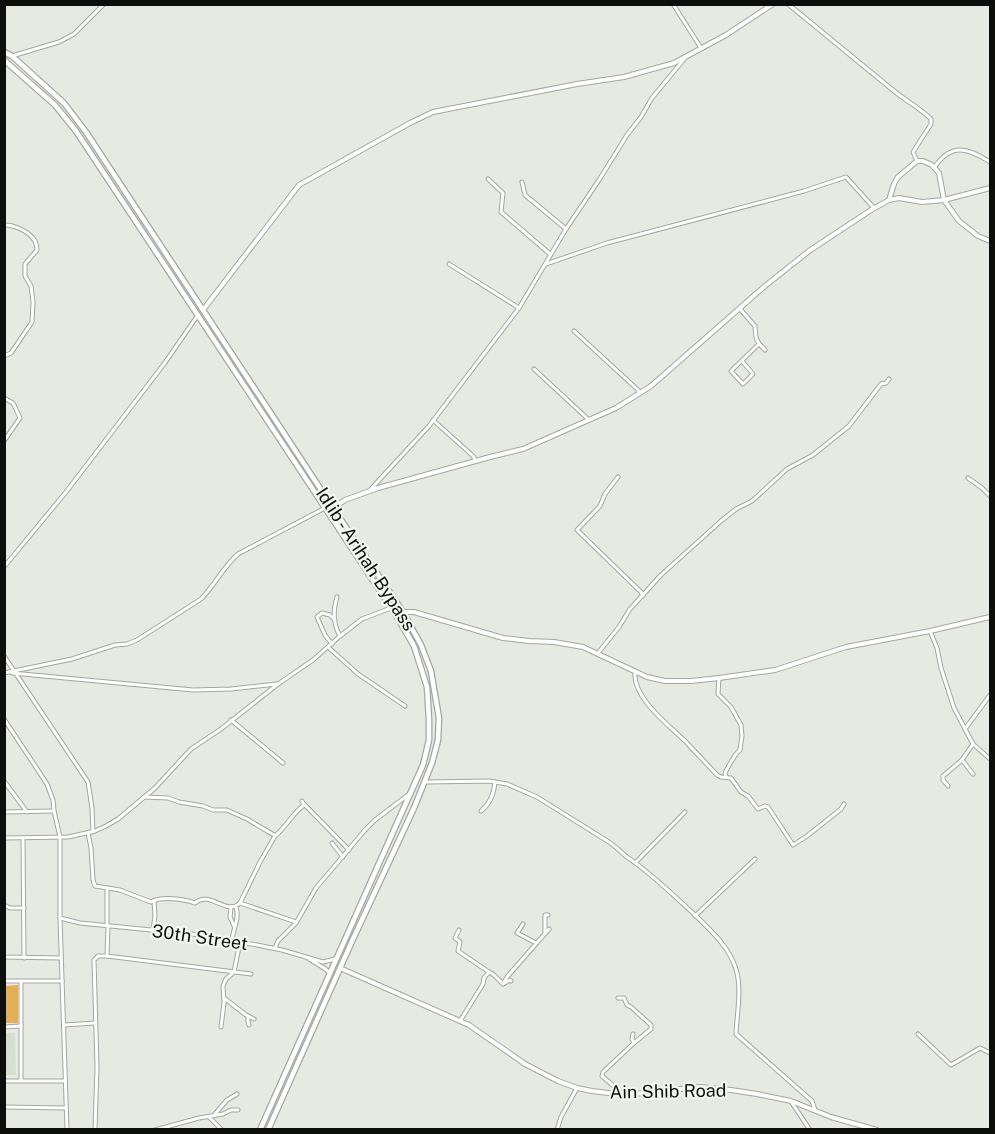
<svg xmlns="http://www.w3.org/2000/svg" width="995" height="1134" viewBox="0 0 995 1134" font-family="'Public Sans',sans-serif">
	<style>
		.built { fill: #d8dfcf }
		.green { fill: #e5af57 }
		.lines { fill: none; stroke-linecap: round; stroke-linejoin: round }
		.street-casing { stroke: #a4a79f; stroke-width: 5 }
		.secondary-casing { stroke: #a4a79f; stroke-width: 6 }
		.primary-casing { stroke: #a4a79f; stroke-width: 7 }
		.street { stroke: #fff; stroke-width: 3 }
		.secondary { stroke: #fff; stroke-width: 4 }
		.primary { stroke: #fff; stroke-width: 4.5 }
		.labels { text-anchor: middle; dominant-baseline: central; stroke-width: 4.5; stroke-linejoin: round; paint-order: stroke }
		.street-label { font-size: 18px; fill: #0d0e0c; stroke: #f4f7ef }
	</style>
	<rect width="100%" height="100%" fill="#e7eae2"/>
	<polygon class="built" points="5,1033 15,1033 16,1075 5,1075"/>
	<polygon class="green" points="18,985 18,1023 5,1023 5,986"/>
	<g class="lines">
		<defs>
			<g id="street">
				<polyline points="673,4 701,48"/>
				<path d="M 788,4 C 823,33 859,62 894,91 C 906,101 920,108 931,119 L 931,124 L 913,152 L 917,161"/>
				<polyline points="12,56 59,42 74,34 104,4"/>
				<path d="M 934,168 C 951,142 968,148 990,162"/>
				<polyline points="488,179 503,193 501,212 550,254"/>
				<polyline points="522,182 525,195 566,229"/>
				<path d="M 4,225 C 14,225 29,231 35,241 C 36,243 37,248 37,250 L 25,264 L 25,276 L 31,286 L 33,302 L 32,322 L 11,353 L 4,356"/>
				<polyline points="449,264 519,308"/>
				<polyline points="546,264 607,243 804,191 846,177 874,208"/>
				<path d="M 740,309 L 755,326 C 756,339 755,340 765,350"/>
				<polyline points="574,331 637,389 640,393"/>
				<polyline points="742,361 753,374 743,384 731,371 759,344"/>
				<polyline points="534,369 589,420"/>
				<polyline points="4,398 13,403 20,418 4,441"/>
				<polyline points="433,420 473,456 476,461"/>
				<polyline points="618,477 605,494 600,506 577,530 641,592 643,596"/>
				<polyline points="968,478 982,488 990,496"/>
				<polyline points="370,490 429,426 519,308 566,229 599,180 627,135 641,117 652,98 685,58"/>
				<polyline points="4,567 66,492 164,364 198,315"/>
				<path d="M 337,597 C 333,610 333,624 340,636"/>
				<polyline points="930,631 937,648 941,668 954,708 973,744 990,759"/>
				<polyline points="332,644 325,635 317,617 322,613 330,615 335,620"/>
				<polyline points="328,647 358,674 405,706"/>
				<polyline points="598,653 619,627 630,609 661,575 721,521 736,509 752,501 787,469 813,455 849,426 881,384 886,383 889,379"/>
				<polyline points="4,656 88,782 92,808 93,832"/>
				<path d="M 635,672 C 632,698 671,727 687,743 C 697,754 707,764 717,775 L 721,777 L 731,778 L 741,792 L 748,796 L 758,809 L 765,806 L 768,807 L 793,845 L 807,836 L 841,809 L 844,804"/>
				<path d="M 4,673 L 72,659 L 115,645 L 127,644 L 137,640 L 201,599 C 215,585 223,567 238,554 L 325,508"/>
				<polyline points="12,673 193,690 231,689 277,684"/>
				<path d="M 719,678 L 718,694 L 731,707 L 741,725 L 742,736 L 740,750 C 735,754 728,767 725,773 L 726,777"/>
				<polyline points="4,719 47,784 53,800 54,811 60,837 60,918 67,1130"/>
				<polyline points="231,720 283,763"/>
				<polyline points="965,729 990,695"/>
				<polyline points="973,744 962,760 973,774"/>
				<polyline points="4,781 27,812"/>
				<path d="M 426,782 L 489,781 L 507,784 L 537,797 L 609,842 C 615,846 621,852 627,857 C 651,873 672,894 694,914 C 711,931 728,945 736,969 C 742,989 737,1013 736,1034 L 812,1101 L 815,1110"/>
				<polyline points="948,786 943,780 943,776 962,760"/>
				<polyline points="144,797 168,798 179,802 203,806 213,810 227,810 247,819 274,835 275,836 260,862 240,903 296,922"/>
				<polyline points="305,805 349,850"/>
				<path d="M 481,811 C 490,804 494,793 495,782"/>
				<polyline points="4,812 54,811"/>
				<path d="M 88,833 L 91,848 L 93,880 L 95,886 L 120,890 L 151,902 C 161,896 184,899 195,903 C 210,890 226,916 240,903"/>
				<path d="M 275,836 C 286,827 292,814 304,805 L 302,801"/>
				<polyline points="4,838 68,837 95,831 106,826 118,819 155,788 191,749 221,729 278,684 313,660 340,636 362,619 391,608"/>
				<polyline points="23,838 24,958"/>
				<polyline points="332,843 343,857"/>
				<polyline points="636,862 685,812"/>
				<polyline points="4,905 10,908 24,908"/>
				<polyline points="231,908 230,917 234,926"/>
				<polyline points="695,916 755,859"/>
				<polyline points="60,918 80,923 192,934 257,945 282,950 323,962 335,959"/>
				<polyline points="523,924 517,933 536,943"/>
				<polyline points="107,925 107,888"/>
				<polyline points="108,926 107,956 251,974"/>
				<polyline points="153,930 155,916 154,901"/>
				<polyline points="459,930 455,938 460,942 458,951 489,972 484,978 483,984 460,1021"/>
				<polyline points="545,932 545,915 548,915"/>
				<path d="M 232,941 C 233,928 240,918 236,907"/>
				<polyline points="275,948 278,941 296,923 316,888 365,830 375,820 408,795"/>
				<polyline points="4,957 61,958"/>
				<polyline points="309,959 324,968 330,973"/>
				<polyline points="489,972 494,975 503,984 510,980 511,981"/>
				<polyline points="4,981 62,981"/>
				<polyline points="21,981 21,1080"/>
				<polyline points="503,984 507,977 549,929"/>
				<polyline points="224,998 246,1015 254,1019"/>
				<polyline points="618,998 624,998 627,1005 631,1007 651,1025 651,1029 634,1043"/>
				<polyline points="248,1016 248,1022 249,1025"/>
				<polyline points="64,1025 95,1023"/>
				<polyline points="4,1027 21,1026"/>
				<polyline points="221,1027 224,1003 223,986 226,979 234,972 240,942"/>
				<polyline points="918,1034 951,1065 980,1048 990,1053"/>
				<polyline points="4,1081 65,1081"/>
				<polyline points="624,1095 602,1076 603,1072 634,1043 632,1039 633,1034"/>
				<polyline points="792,1103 810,1130"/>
				<polyline points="4,1107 66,1108"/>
				<polyline points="215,1114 227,1100 237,1094"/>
				<polyline points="209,1117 222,1130"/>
				<polyline points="95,1130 97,1067 94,960 98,956 107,956"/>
				<polyline points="155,1130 199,1118 223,1114 231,1110 238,1110"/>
				<polyline points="557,1130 561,1117 577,1088"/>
			</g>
			<g id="secondary">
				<polyline points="889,200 894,184 898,177 917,161 923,161 932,165 939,173 944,200 959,221 978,236 990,241"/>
				<polyline points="203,310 299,185 410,123 433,112 577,84 624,77 674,63 726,35 773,4"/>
				<polyline points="333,508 345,500 378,488 490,457 523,449 616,408 651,386 765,286 809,251 871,210 889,200 899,198 922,202 944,200 990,188"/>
				<polyline points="403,612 414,612 503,638 529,641 554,642 583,647 647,677 665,681 691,681 719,678 775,670 846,647 930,631 990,617"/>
				<polyline points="340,968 469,1025 525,1064 558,1081 577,1088 592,1091 624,1095 700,1087 731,1090 757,1094 791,1101 831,1117 877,1130"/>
			</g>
			<g id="primary">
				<polyline points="4,52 12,56 64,103 86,132 333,508 403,612 421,645 431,671 434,689 439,718 438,740 432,763 414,808 353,939 268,1130"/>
				<polyline points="4,60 55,105 76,131 396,615 414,646 427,687 429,720 429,740 423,765 260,1130"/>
			</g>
		</defs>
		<use href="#street" class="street-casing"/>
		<use href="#secondary" class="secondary-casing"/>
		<use href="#primary" class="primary-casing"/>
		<use href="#street" class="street"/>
		<use href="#secondary" class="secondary"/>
		<use href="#primary" class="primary"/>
	</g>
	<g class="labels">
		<g class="street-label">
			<text transform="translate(366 559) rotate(57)">Idlib - Arihah Bypass</text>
			<text transform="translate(200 937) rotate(8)">30th Street</text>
			<text transform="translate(668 1091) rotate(-1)">Ain Shib Road</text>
		</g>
	</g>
	<rect width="995" height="1134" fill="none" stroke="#0d0e0c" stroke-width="12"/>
</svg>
